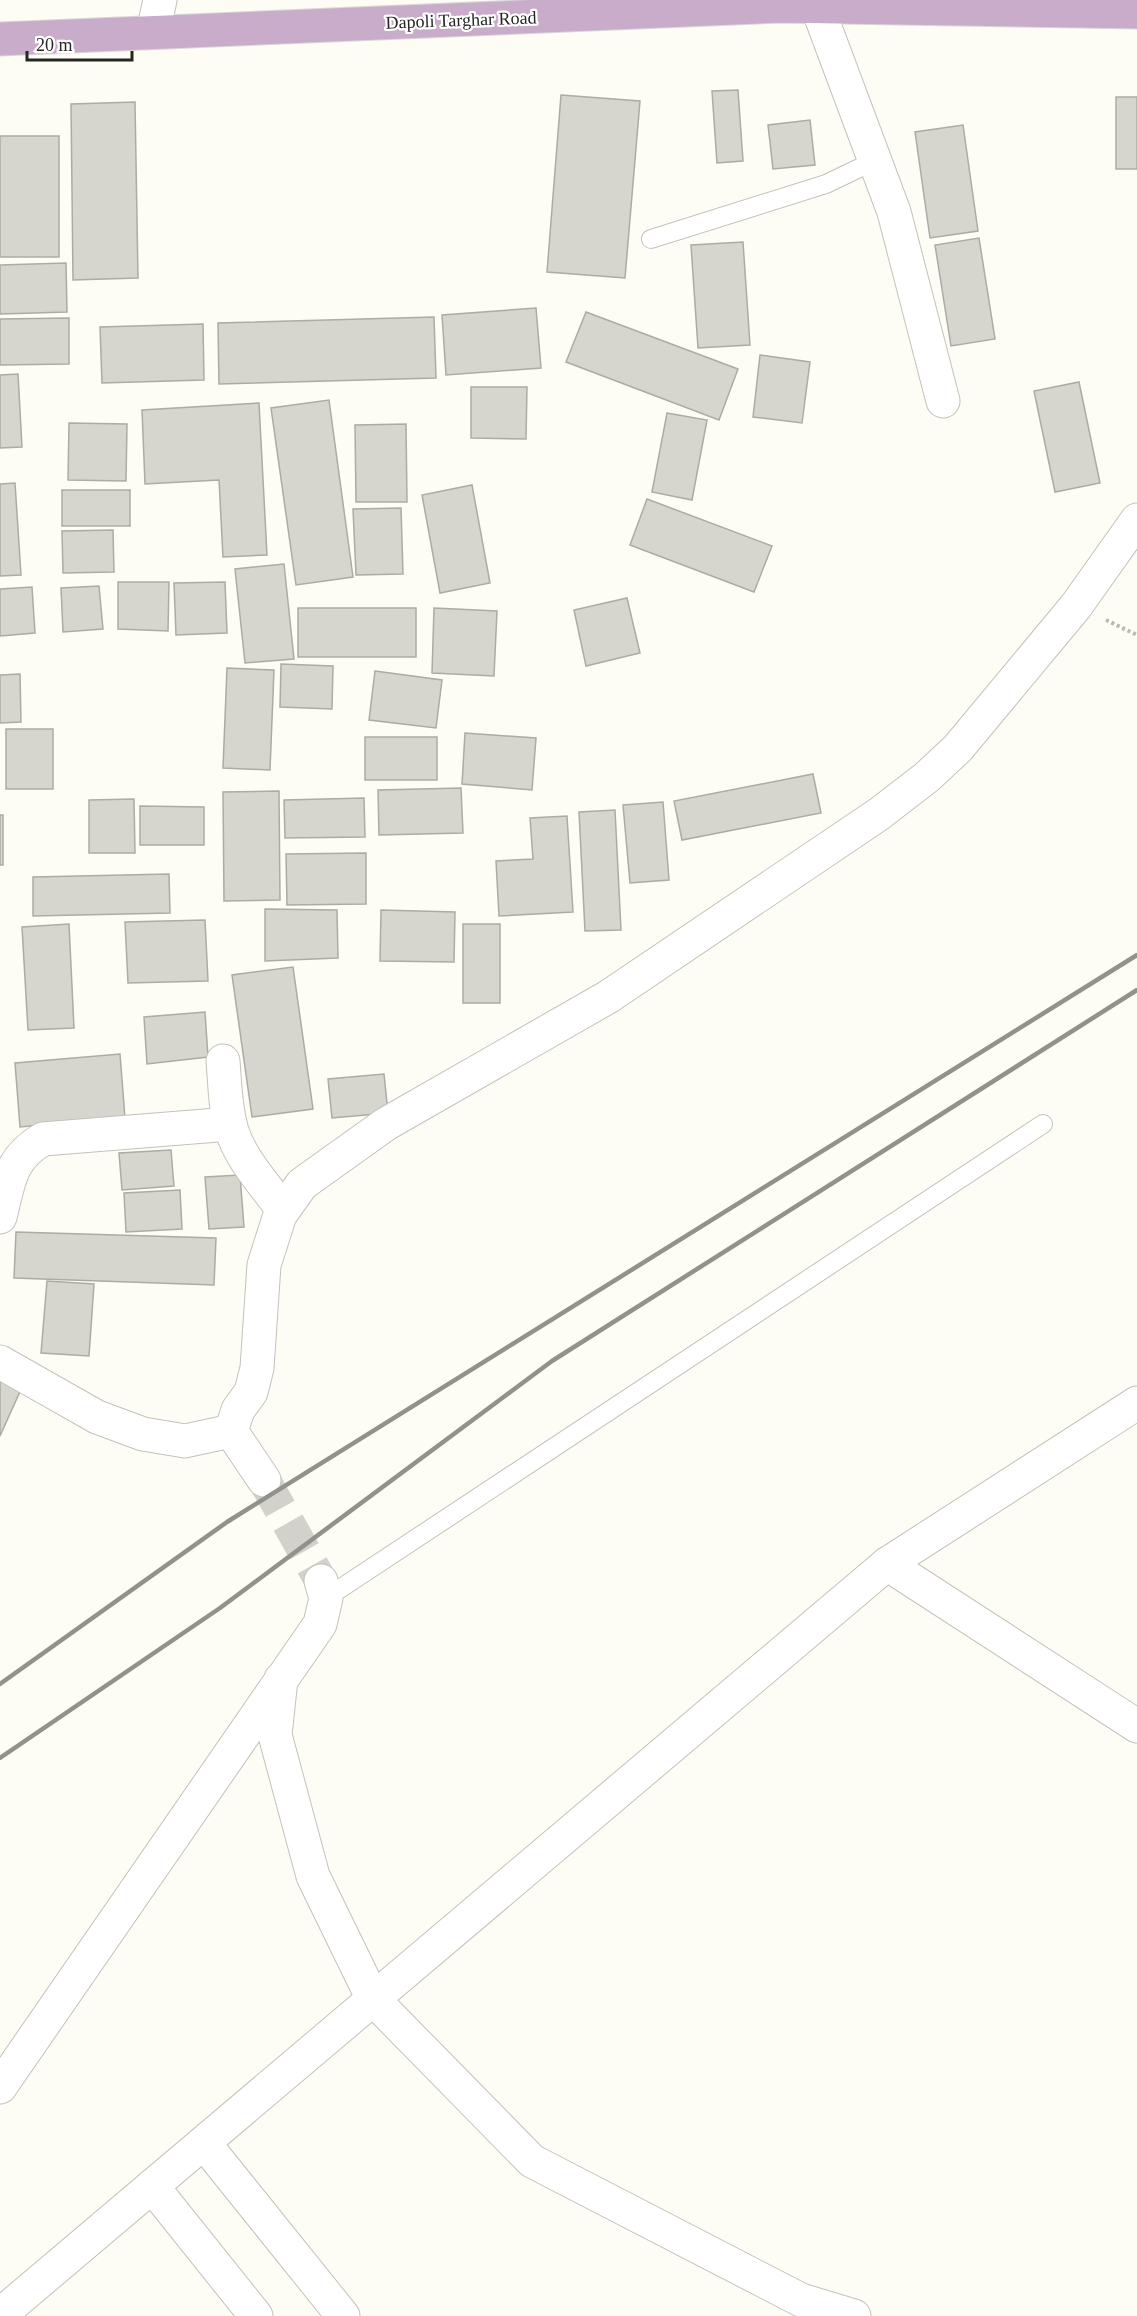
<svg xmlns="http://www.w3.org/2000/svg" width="1137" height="2316" viewBox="0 0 1137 2316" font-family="Georgia,serif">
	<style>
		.building { fill: #d6d5ce; stroke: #acaba4; stroke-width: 1.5 }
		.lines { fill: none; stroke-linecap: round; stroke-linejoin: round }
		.secondary-tunnel { stroke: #d2d1cb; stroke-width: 33; stroke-dasharray: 33 16; stroke-linecap: butt }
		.lane-casing { stroke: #c3c2bb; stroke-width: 20 }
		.street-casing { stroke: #c3c2bb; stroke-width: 35 }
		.secondary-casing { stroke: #c3c2bb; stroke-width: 35 }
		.primary-casing { stroke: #d8d8d7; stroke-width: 35 }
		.path { stroke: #b9b9b3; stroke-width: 4; stroke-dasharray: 3 3; stroke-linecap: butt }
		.lane { stroke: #fff; stroke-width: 18 }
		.street { stroke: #fff; stroke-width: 33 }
		.secondary { stroke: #fff; stroke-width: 33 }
		.primary { stroke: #c9abca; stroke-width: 33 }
		.rail { stroke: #92928d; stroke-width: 4.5 }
		.labels { text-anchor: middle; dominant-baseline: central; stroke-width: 4.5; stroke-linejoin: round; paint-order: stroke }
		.street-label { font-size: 18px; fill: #262623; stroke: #fff }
	</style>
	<rect width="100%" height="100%" fill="#fdfcf5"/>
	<g class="building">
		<polygon points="738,90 743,161 717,163 712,91"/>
		<polygon points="561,95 640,101 625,278 547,272"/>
		<rect x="1116" y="97" width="21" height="72"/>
		<polygon points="135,102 138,278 73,280 71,104"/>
		<polygon points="810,120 815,165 773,169 768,125"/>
		<polygon points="963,125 978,231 930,238 915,132"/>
		<rect x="0" y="136" width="59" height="121"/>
		<polygon points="979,238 995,339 951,346 935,245"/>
		<polygon points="743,242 750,345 698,348 691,245"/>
		<polygon points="66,263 67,312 0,314 0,265"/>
		<polygon points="536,308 541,368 446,375 442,315"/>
		<polygon points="586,312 738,369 719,420 566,362"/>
		<polygon points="434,317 436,378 219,384 218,323"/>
		<polygon points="69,318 69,364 0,365 0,319"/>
		<polygon points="203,324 204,380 102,383 100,327"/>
		<polygon points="760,355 810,362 802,423 753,417"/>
		<polygon points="18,374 22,447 0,448 0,375"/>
		<polygon points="1079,382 1100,483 1055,492 1034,391"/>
		<polygon points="471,387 527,387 526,439 471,438"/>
		<polygon points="329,400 353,577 296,585 271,408"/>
		<polygon points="259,403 267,555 223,557 219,480 145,484 142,410"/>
		<polygon points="667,413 707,420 692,500 652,492"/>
		<polygon points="69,423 127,424 126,481 68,480"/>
		<polygon points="406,424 407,502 356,502 355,425"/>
		<polygon points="15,483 21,575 0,576 0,484"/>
		<polygon points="472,485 490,583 440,593 422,495"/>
		<rect x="62" y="490" width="68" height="36"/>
		<polygon points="647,499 772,546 754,592 630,545"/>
		<polygon points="401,508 403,574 356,575 353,509"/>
		<polygon points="113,530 114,572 63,573 62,531"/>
		<polygon points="284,564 294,659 245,663 235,569"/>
		<polygon points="118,582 169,582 168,631 118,629"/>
		<polygon points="225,582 227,633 176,635 174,583"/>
		<polygon points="99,586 103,629 63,632 61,588"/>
		<polygon points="32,587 35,633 0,636 0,589"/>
		<polygon points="627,598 640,653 586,666 574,610"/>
		<rect x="298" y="608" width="118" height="49"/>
		<polygon points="434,608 497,611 494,676 432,673"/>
		<polygon points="281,664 333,666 332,709 280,707"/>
		<polygon points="227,668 274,670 270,770 223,768"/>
		<polygon points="375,671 442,680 436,728 369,720"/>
		<polygon points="20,674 21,722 0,723 0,675"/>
		<rect x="6" y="729" width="47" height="60"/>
		<polygon points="465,733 536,738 532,790 462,784"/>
		<rect x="365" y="737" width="72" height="43"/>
		<polygon points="813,774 821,813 682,840 674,801"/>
		<polygon points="461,788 463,833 379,835 378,790"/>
		<polygon points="279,791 280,900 224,901 223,792"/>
		<polygon points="364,798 365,837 285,838 284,800"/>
		<polygon points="134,799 135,853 89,853 89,800"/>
		<polygon points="663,802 669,880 630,883 623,805"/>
		<polygon points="140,806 204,807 204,845 140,845"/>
		<polygon points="615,810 621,930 585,931 579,812"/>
		<rect x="0" y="815" width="3" height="50"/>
		<polygon points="567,816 573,912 499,916 496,861 533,859 530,818"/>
		<polygon points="366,853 366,904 287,905 286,854"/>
		<polygon points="169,874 170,913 33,916 33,877"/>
		<polygon points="265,909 337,910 338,958 265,961"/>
		<polygon points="381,910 455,912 454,962 380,961"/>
		<polygon points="205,920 208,981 128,983 125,922"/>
		<polygon points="69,924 74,1028 28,1030 22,927"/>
		<rect x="463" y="924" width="37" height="79"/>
		<polygon points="293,967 313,1109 252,1117 232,975"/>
		<polygon points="205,1012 208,1057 147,1064 144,1017"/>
		<polygon points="120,1054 125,1118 20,1127 15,1063"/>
		<polygon points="384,1074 388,1113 332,1118 328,1079"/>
		<polygon points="171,1150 174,1186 122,1190 119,1153"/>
		<polygon points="240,1175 244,1227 209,1229 205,1177"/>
		<polygon points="180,1190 182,1229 126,1232 124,1193"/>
		<polygon points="16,1232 216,1238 214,1285 14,1278"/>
		<polygon points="47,1281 94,1284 89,1356 41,1353"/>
		<polygon points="0,1377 22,1387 0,1436"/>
	</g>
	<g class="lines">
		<polyline class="secondary-tunnel" points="264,1480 321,1581"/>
		<defs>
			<g id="lane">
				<polyline points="651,239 826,184 876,160"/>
				<polyline points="326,1598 1043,1124"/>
			</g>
			<g id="street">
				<polyline points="817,6 894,212 943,401"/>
				<polyline points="153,32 160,0"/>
				<path d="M 223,1061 C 225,1085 225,1108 232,1131 C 241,1160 266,1186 283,1210"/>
				<path d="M 0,1217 C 9,1182 9,1159 43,1139 L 230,1124"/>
				<polyline points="0,1362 97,1417 143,1434 185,1441 231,1431"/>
				<polyline points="1137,1403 887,1564 1137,1726"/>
				<polyline points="281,1679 275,1735 313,1876 373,1999 532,2161 801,2300 854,2316"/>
				<polyline points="204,2143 343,2316"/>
				<polyline points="152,2186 256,2316"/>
				<polyline points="0,2315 887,1564"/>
			</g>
			<g id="secondary">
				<polyline points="264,1480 231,1431 238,1410 251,1392 257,1368 264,1265 280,1215 302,1184 386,1124 608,997 879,814 927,777 958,748 1076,606 1137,520"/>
				<polyline points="0,2087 320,1624 326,1598 321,1581"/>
			</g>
			<polyline id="primary" points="0,39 780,6 1137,12"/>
		</defs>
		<use href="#lane" class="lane-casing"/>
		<use href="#street" class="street-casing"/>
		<use href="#secondary" class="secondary-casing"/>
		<use href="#primary" class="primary-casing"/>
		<polyline class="path" points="1106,620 1137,635"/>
		<use href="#lane" class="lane"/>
		<use href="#street" class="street"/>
		<use href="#secondary" class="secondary"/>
		<use href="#primary" class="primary"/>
		<g class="rail">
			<polyline points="0,1684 227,1522 1137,955"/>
			<polyline points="0,1758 220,1608 552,1361 1137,990"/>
		</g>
	</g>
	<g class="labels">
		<g class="street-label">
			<text transform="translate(461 20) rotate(-2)">Dapoli Targhar Road</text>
		</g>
	</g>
	<path d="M27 51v9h105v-9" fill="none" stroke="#262623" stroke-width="3"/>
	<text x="36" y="51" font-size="18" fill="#262623" stroke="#ffffff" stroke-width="4.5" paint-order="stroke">20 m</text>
</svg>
